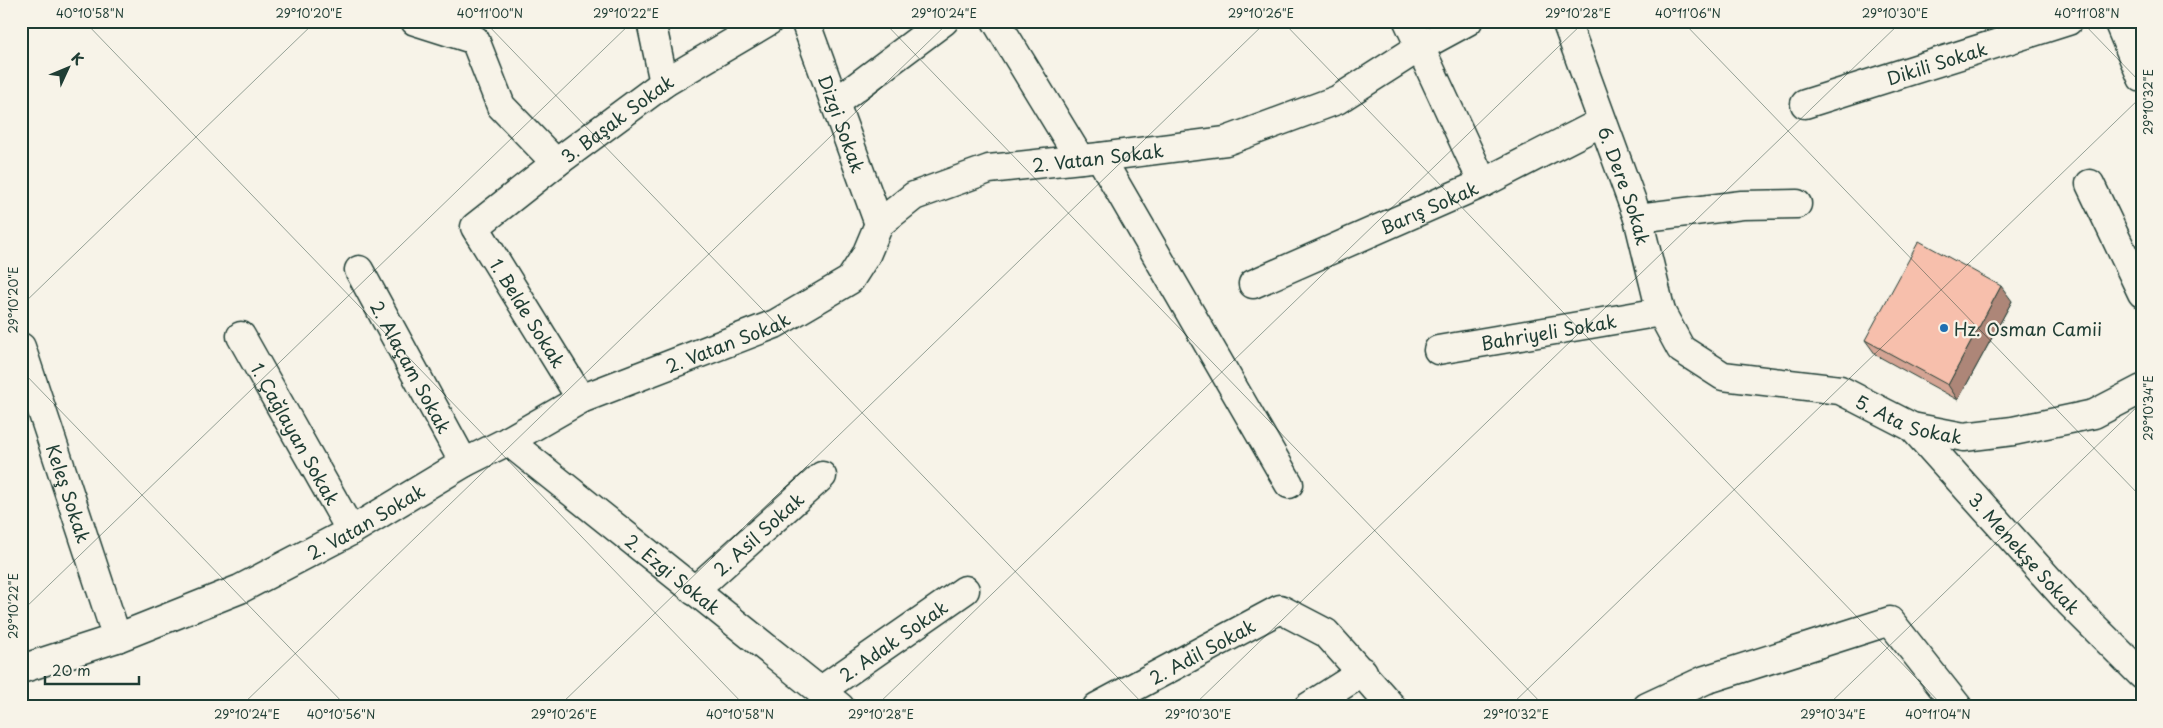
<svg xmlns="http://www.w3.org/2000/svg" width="2163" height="728" viewBox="0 0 2163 728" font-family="'Playpen Sans',sans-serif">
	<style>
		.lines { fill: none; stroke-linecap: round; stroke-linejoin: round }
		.minor-casing { stroke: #1f3d34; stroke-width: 31 }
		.minor { stroke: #f7f3e8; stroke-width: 28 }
		.wall { fill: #d4a494; stroke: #1f3d34 }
		.shaded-wall { fill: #ad8678; stroke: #1f3d34 }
		.building { fill: #f7bfac; stroke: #1f3d34 }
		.ticks { fill: none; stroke: #1f3d34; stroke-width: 1; stroke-opacity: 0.45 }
		.poi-dot { fill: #1f6fb2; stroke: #f7f3e8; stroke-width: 2 }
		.labels { text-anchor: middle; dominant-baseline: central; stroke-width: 4.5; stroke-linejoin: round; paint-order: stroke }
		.street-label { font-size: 18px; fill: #1f3d34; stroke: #f7f3e8 }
		.poi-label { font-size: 18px; fill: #1f3d34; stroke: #f7f3e8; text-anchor: start }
		.neatline { fill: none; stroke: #1f3d34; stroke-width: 2 }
		.ticks-label { font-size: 12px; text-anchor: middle; fill: #1f3d34 }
	</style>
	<rect width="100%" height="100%" fill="#f7f3e8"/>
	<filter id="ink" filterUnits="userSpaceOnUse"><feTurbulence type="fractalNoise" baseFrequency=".02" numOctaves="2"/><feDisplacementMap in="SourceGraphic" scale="10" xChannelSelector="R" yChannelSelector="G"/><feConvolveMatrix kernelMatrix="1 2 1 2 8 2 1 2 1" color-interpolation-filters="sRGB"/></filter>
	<g filter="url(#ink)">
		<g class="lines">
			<defs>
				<g id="minor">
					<polyline points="415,21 475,40 501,106 556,163"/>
					<polyline points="651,21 664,83"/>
					<path id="s1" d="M 805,21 L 879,224"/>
					<polyline points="996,21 1080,159"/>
					<polyline points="1408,21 1483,183"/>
					<path id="s2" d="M 1566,21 L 1638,218 L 1661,312 L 1681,349 L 1723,376 L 1840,390 L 1912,427 L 1964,437 L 2013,431 L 2094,414 L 2142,389"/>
					<polyline points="2118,21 2142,78"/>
					<polyline points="835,103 944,21"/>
					<path id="s3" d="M 1805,104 L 2068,21"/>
					<polyline points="1100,157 1289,484"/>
					<polyline points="2090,184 2142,293"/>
					<polyline points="1638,218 1742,205 1797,204"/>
					<path id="s4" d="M 359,270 L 464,463"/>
					<path id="s5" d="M 1253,284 L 1483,183 L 1602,122"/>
					<path id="s6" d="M 241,336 L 351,531"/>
					<path id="s7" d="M 21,347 L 117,638"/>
					<path id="s8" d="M 1438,350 L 1661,312"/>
					<path id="s9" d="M 581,399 L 475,227 L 556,163 L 664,83 L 769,21"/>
					<path id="s10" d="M 1912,427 L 2069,602 L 2142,675"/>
					<path id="s11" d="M 508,441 L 840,707"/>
					<path id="s12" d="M 694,591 L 822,476"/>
					<path id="s13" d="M 21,669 L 117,638 L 240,589 L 351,531 L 464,463 L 508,441 L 581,399 L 775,324 L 850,280 L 866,255 L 879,224 L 914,196 L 989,169 L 1100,157 L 1226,141 L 1337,100 L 1420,47 L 1468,21"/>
					<path id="s14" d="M 820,691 L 965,590"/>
					<path id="s15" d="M 1097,707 L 1280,609 L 1326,633 L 1392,707"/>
					<polyline points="1308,707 1363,672"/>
					<polyline points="1647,707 1705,680 1890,621 1958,707"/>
				</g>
			</defs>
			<use href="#minor" class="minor-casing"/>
			<use href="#minor" class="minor"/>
		</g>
		<polygon class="wall" points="2012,301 1958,400 1876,355 1865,340"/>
		<polygon class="shaded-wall" points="2001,286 2012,301 1958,400 1948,385"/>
		<polygon class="building" points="1919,241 2001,286 1948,385 1865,340"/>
	</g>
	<path class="ticks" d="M 84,21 L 746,707M 484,21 L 1146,707M 883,21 L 1545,707M 1282,21 L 1944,707M 1682,21 L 2142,498M 2081,21 L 2142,84M 21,306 L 316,21M 21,370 L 347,707M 21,612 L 633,21M 240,707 L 950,21M 558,707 L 1267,21M 875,707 L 1585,21M 1192,707 L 1902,21M 1509,707 L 2142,96M 1826,707 L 2142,402"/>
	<circle class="poi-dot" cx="1944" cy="328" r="5"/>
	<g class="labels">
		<g class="street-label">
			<text stroke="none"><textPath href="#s3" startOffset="138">Dikili Sokak</textPath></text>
			<text stroke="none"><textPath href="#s9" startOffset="381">3. Başak Sokak</textPath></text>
			<text stroke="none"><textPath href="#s1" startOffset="109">Dizgi Sokak</textPath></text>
			<text stroke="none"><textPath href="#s13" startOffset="1216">2. Vatan Sokak</textPath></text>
			<text stroke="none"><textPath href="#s2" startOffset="175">6. Dere Sokak</textPath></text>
			<text stroke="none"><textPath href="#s5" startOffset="192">Barış Sokak</textPath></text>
			<text transform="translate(528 313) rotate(58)">1. Belde Sokak</text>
			<text stroke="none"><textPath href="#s8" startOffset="112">Bahriyeli Sokak</textPath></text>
			<text stroke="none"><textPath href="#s13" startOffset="781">2. Vatan Sokak</textPath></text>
			<text stroke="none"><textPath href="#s4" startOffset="110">2. Alaçam Sokak</textPath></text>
			<text stroke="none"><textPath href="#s2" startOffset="592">5. Ata Sokak</textPath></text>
			<text stroke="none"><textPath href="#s6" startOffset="112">1. Çağlayan Sokak</textPath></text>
			<text stroke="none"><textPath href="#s7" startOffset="154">Keleş Sokak</textPath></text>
			<text stroke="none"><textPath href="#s13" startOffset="376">2. Vatan Sokak</textPath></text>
			<text stroke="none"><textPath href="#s12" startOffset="86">2. Asil Sokak</textPath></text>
			<text stroke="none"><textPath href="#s10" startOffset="169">3. Menekşe Sokak</textPath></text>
			<text stroke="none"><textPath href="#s11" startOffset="212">2. Ezgi Sokak</textPath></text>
			<text stroke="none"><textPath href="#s14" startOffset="89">2. Adak Sokak</textPath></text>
			<text stroke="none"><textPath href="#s15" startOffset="119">2. Adil Sokak</textPath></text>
		</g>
		<g class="poi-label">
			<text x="1954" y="328">Hz. Osman Camii</text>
		</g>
	</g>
	<rect width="2163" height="728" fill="none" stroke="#f7f3e8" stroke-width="55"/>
	<g transform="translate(68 68) rotate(46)" stroke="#f7f3e8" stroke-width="4" paint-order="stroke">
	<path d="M0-4L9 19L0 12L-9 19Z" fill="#1f3d34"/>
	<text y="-8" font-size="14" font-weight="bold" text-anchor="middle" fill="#1f3d34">K</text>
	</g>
	<path d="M45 676v8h94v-8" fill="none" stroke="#1f3d34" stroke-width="2.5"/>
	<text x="52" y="676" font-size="15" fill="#1f3d34" stroke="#f7f3e8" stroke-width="4" paint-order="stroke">20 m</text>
	<rect x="28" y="28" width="2108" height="672" class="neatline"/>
	<g class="ticks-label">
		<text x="90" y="18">40°10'58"N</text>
		<text x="309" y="18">29°10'20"E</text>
		<text x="490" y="18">40°11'00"N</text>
		<text x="626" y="18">29°10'22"E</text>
		<text x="944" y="18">29°10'24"E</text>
		<text x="1261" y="18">29°10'26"E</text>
		<text x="1578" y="18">29°10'28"E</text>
		<text x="1688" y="18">40°11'06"N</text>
		<text x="1895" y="18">29°10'30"E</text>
		<text x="2087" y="18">40°11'08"N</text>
		<text transform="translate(2149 102) rotate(-90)" y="4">29°10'32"E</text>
		<text transform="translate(14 300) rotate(-90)" y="4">29°10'20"E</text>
		<text transform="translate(2149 408) rotate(-90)" y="4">29°10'34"E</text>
		<text transform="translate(14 606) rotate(-90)" y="4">29°10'22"E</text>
		<text x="247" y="719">29°10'24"E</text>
		<text x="341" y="719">40°10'56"N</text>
		<text x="564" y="719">29°10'26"E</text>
		<text x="740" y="719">40°10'58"N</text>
		<text x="881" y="719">29°10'28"E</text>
		<text x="1198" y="719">29°10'30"E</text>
		<text x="1516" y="719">29°10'32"E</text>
		<text x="1833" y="719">29°10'34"E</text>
		<text x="1938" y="719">40°11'04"N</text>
	</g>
</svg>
